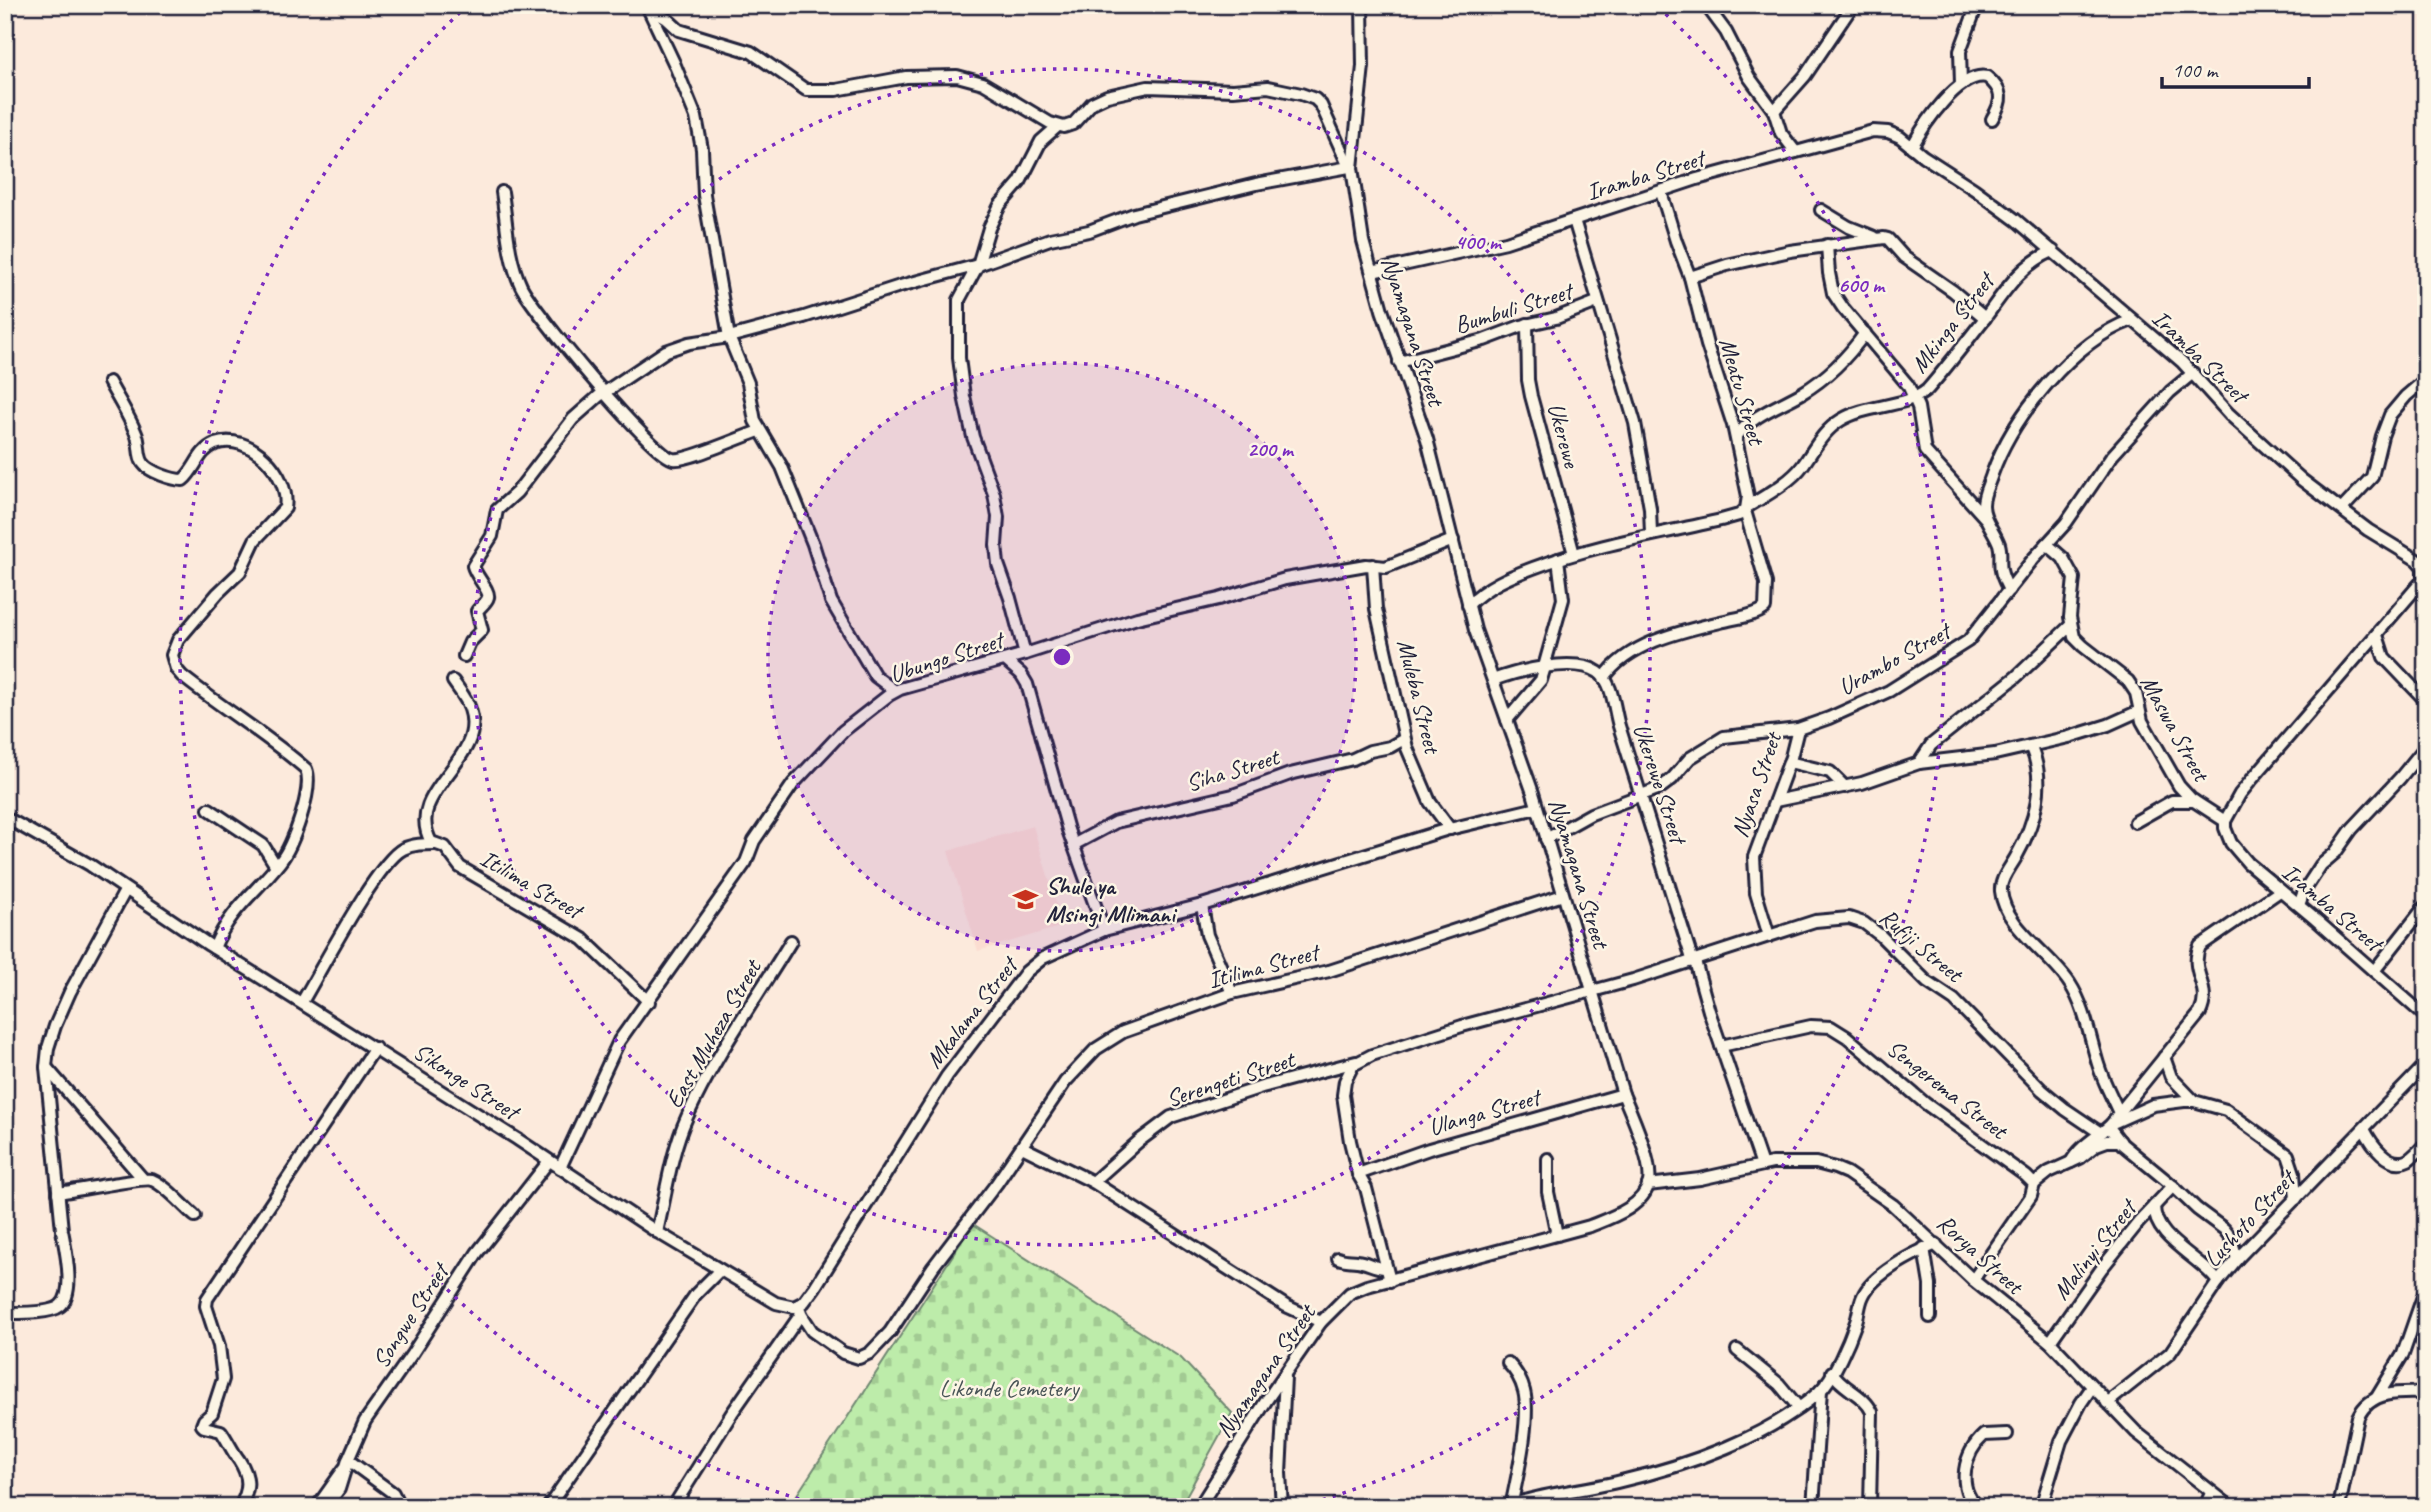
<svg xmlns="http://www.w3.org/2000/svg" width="2431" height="1512" viewBox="0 0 2431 1512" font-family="Caveat,sans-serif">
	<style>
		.built { fill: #fbddd1 }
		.cemetery { fill: url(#cemetery-stones); stroke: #708772; stroke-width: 2 }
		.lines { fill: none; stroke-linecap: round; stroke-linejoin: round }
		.street-casing { stroke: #22223b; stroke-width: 16 }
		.street { stroke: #fcf5e5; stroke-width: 10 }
		.ring { fill: none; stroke: #7b2cbf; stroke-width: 3.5; stroke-dasharray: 3.5 7 }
		.labels { text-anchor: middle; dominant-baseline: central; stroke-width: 5; stroke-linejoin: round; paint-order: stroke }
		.street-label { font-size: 24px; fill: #22223b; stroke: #fcf5e5 }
		.poi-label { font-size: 24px; font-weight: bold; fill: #22223b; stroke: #fcf5e5; text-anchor: start }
		.park-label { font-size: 24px; fill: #495457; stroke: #fcf5e5 }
		.centre { fill: #7b2cbf; stroke: #fcf5e5; stroke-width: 3.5 }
		.ring-label { font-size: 21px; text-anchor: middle; font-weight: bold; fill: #7b2cbf; stroke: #fcf5e5; stroke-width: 5; stroke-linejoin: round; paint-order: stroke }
	</style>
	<defs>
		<pattern id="cemetery-stones" width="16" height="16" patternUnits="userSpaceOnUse" patternTransform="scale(1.75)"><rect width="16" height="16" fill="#bdecaa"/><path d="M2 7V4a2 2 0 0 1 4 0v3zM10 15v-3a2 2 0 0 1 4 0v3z" fill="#a2ca93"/></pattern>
	</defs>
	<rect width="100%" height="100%" fill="#fceadc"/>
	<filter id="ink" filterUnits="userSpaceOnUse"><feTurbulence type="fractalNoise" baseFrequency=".0143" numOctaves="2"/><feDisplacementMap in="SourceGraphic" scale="14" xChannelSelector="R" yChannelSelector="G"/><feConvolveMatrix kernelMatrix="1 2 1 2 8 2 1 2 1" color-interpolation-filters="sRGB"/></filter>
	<g filter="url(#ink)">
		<polygon class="built" points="1033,826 1063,926 978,951 948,851"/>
		<polygon class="cemetery" points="973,1224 1181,1358 1232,1413 1180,1507 789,1507"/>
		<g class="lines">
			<defs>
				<g id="street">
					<polyline points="1706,5 1726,32 1749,77 1774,111 1781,133 1795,151"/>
					<polyline points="648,8 674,63 696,117 702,149 704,195 729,337 748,383 755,421 782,467 813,544 831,601 875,676 895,691"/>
					<polyline points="649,9 667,19 679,30 751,52 806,90 836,90 906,77 957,76 983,83 1050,123 1064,127 1073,124 1092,103 1107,96 1148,87 1233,90 1268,87 1301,94 1315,99 1321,105 1349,167"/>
					<polyline points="1961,84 1960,51 1977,5"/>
					<polyline points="1774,111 1805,76 1853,5"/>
					<path d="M 1912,147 C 1923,126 1959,71 1987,77 C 2004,91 2003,101 1992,119"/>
					<path d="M 502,192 C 507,224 507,256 521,286 C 533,311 652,455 673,459 C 685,462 744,436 759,431"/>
					<polyline points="1821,210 1849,227 1874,237"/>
					<polyline points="1574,220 1635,423 1650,508 1651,534"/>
					<polyline points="1827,245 1829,273 1833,293 1843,308 1908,385 1918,407 1925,451 1985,518"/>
					<polyline points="1372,272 1506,242 1697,179 1873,131 1888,132 1900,137 1923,156 1974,189 2016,220 2182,362 2229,414 2302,480 2368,530 2417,560 2423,567 2423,580 2253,778 2240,794 2225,821 2225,828 2231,843 2248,863 2315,919 2426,1017"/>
					<polyline points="1690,277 1727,265 1790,251 1884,238 1888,239 1904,257 1953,291 1985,318"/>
					<polyline points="1527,324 1528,380 1531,396 1574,554"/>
					<polyline points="1399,362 1484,340 1521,326 1556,318 1597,302"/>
					<path d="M 109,382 C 118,399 130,417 137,436 C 140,444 138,456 143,463 C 149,472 173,480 183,480 C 196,469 198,451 215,444 C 249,431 291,475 285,508 L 255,540 L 240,572 L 218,593 L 178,640 L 172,655 L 176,669 L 182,676 C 222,708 267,735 306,769 C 314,788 293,846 280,862 C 254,895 231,907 214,948"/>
					<path d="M 1736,437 C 1753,414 1778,407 1802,393 C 1827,378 1848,357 1865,333"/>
					<path d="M 1747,507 C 1765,496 1791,482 1803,465 C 1815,448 1823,431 1841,420 C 1867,404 1905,408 1927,390 C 1947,367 1966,342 1985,318 C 2005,291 2020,265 2053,251"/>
					<polyline points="2342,509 2372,477 2382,436 2390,415 2406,396 2426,379"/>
					<polyline points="2047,544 2063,558 2074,578 2070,617 2074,637 2083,646 2128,681 2136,693 2142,721 2179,786 2191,799 2225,821"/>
					<polyline points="1373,565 1376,609 1407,748 1430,802 1450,829"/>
					<path d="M 2009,590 C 2006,584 2002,577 2001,570 C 1999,561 2002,553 1999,544 C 1994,530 1983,520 1983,505 C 1983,494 1989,484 1992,474 C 2013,416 2073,341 2132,320"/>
					<path d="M 1468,605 C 1487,586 1509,577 1533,568 C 1597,544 1656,535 1721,520 L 1739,515 L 1746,509 L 1748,496 L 1733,425 L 1707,345 L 1690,277 L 1676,241 L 1661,192"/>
					<polyline points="2377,635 2384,657 2426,701"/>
					<polyline points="1025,654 1010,598 998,564 996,545 998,517 994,494 973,437 964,396 959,358 959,300 978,265 989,228 1000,205 1020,182 1041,141 1058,126"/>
					<path d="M 464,656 L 470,642 L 482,630 L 477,611 C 480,607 487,602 488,597 C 490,591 475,575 473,566 L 492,536 L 497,510 L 517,492 L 573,419 L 599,396 L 666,351 L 689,343 L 729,337 L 804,317 L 900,286 L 978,265 L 1050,239 L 1089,231 L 1134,214 L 1256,184 L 1349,167 L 1352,168"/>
					<polyline points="1005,660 1021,674 1027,684 1068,830 1104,930"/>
					<polyline points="1544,667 1563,599 1558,559"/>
					<path d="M 1604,678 C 1629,641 1687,630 1729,620 C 1741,617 1755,616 1765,608 L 1766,583 L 1745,511"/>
					<path d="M 1493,680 C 1517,671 1575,656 1598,672 C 1613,682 1614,709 1619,726 C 1644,804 1668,883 1693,962"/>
					<path d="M 453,681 C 459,690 467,699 470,709 C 488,761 403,790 431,842 L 445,847 L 460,867 L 583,939 L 649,1002"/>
					<polyline points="1507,720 1541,680 1545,667"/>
					<path d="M 2030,746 C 2048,782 2034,825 2016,857 C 2010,868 2000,879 2001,891 C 2004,927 2052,955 2070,984 C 2085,1007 2090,1038 2098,1064 C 2103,1081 2112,1097 2119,1113"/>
					<polyline points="1789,762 1830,772 1845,787"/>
					<polyline points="1919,763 1931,745 2016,677 2071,625"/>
					<polyline points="1775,801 1862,783 1919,763 1995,754 2069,737 2108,725 2139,711"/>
					<polyline points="209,809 263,845 276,866"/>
					<polyline points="5,817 90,865 209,945 517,1139 657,1232 776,1303 794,1307 804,1302 815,1287 947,1076 1026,972 1043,958 1104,930 1202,905 1445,830 1537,808"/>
					<polyline points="2135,822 2172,801 2194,801"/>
					<polyline points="1546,839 1591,814 1660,788 1672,779 1690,758 1724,737 1798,729 1829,718 1889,691 1968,641 2034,558 2066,523 2112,456 2170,392 2193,373"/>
					<polyline points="1073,845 1116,822 1233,795 1290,774 1353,759 1370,751 1390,747 1404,739"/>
					<polyline points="1202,905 1207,935 1232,993"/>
					<polyline points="2299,905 2304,891 2321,865 2335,853 2352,829 2400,778 2426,746"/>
					<polyline points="1769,936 1756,893 1754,857 1791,757 1798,729"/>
					<polyline points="1695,961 1709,1011 1762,1165"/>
					<polyline points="2374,971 2426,905"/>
					<path d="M 302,1002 C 320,972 377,862 403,849 C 413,844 424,844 435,844"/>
					<polyline points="1721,1046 1811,1026 1831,1027 1847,1037 1926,1104 2026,1176 2034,1184 2031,1196 1973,1280"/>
					<polyline points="2164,1057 2171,1077 2194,1101"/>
					<polyline points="46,1067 143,1179"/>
					<polyline points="2115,1122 2153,1105 2184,1101 2194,1101 2226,1110 2288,1155 2294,1173 2296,1199"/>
					<polyline points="2109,1127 2122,1144 2173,1186 2197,1209 2224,1229 2231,1238 2237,1259"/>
					<path d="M 2364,1129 C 2371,1143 2389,1170 2408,1160 C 2414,1156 2420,1149 2426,1144"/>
					<polyline points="1022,1147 1093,1182 1286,1306 1321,1322"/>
					<polyline points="1548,1159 1548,1192 1557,1235"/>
					<path d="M 2071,1162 C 2084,1139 2111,1132 2119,1113 L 2200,1013 C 2213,986 2188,972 2200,946 L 2280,891"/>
					<polyline points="560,1168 619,1041 746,862 754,841 793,784 843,731 889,695 900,689 1025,654 1137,618 1219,599 1285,579 1366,565 1386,567 1453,540"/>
					<polyline points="1358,1174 1429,1149 1623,1094"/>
					<polyline points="1093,1182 1139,1141 1171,1117 1262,1087 1356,1062"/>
					<polyline points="2034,1184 2049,1172 2080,1158 2096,1145 2107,1141 2120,1141"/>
					<polyline points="1648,1185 1700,1179 1772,1163 1816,1163 1835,1168 1847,1173 1893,1205 1973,1280 2050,1342 2136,1432 2231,1507"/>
					<path d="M 58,1193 C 74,1191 144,1177 152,1180 C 168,1187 182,1205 195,1216"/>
					<path d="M 2154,1206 C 2154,1240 2200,1256 2218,1282"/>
					<path d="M 657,1232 C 666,1194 671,1152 687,1117 C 715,1055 756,999 791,941"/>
					<polyline points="1924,1248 1930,1285 1930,1317"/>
					<path d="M 1338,1258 C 1345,1261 1350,1260 1357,1261 C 1368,1262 1373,1268 1386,1268"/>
					<polyline points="1390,1281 1372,1211 1366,1188 1358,1174 1350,1141 1343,1095 1345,1081 1353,1065 1372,1055 1462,1026 1633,980 1815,921 1849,918 1864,923 1881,936 1927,982 1954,1000 2042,1090 2065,1109 2099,1132"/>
					<polyline points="799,1306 801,1314 812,1331 843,1353 859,1358 870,1353 890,1332 933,1267 997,1183 1065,1082 1096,1049 1123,1032 1232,993 1329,971 1563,895"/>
					<path d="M 5,1313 C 18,1313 50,1314 60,1306 C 76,1293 65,1248 62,1230 L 46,1067 L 48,1048 L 55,1026 L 70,992 L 125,891"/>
					<polyline points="2050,1342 2102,1268 2139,1222 2173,1186"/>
					<polyline points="1737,1350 1779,1384 1799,1408"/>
					<path d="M 1508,1363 C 1516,1371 1521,1379 1524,1391 C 1531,1419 1517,1477 1511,1507"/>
					<path d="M 1832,1372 C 1842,1389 1864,1394 1872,1412 L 1870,1507"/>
					<polyline points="2377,1397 2403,1354 2426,1288"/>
					<polyline points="2107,1403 2170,1353 2218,1282 2237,1259 2426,1064"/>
					<polyline points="348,1460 393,1493 400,1507"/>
					<path d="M 1511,1505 C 1546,1493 1585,1490 1621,1481 C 1686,1466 1769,1437 1819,1392 C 1834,1378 1849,1342 1856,1322 C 1859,1313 1859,1304 1863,1296 C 1873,1274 1914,1253 1936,1244"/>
					<path d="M 240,1507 C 250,1489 250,1477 239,1460 C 232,1451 228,1441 221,1431 L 204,1427 L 202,1425 L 204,1420 L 212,1413 L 223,1379 L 219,1346 L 206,1306 L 207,1299 L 375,1048"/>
					<polyline points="317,1507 344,1469"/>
					<polyline points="326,1507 339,1489 348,1460 365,1421 412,1354 477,1253 549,1161"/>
					<polyline points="548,1507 696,1294 720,1270"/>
					<polyline points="673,1507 732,1413 801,1314"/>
					<path d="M 1199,1507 L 1266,1401 L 1321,1322 L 1350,1293 L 1367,1286 L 1590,1226 C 1610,1218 1644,1207 1649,1182 C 1653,1162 1631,1113 1623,1094 L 1533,793 L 1475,630 L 1427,439 L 1382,310 L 1363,241 L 1352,168 L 1363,66 L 1362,5"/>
					<polyline points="1282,1507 1280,1473 1285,1377"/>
					<polyline points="1813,1507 1821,1390"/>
					<path d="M 1977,1507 C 1956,1486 1964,1453 1984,1435 L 2007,1434"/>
					<polyline points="2041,1507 2061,1441 2081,1403 2092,1387"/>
					<polyline points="2205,1507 2211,1493"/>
					<path d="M 2339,1507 L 2358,1417 C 2371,1390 2400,1392 2426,1393"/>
				</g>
			</defs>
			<use href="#street" class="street-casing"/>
			<use href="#street" class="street"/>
		</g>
	</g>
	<circle cx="1062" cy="657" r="294" fill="#7b2cbf" fill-opacity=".12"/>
	<g class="ring">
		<circle cx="1062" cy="657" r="294"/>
		<circle cx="1062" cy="657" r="588"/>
		<path d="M819 1505A882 882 0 0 1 466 7M1658 7A882 882 0 0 1 1305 1505"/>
	</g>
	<defs>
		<symbol id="school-bare" viewBox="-9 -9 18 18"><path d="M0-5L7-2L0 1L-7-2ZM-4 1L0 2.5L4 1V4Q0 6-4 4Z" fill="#c8321e" stroke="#fcf5e5" stroke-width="2.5" paint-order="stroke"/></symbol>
	</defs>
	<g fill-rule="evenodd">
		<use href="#school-bare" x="1008" y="882" width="35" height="35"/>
	</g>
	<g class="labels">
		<g class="street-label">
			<text transform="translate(1645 175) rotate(-17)">Iramba Street</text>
			<text transform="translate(1513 308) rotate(-17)">Bumbuli Street</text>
			<text transform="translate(1952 323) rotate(-52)">Mkinga Street</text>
			<text transform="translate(1413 331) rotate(72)">Nyamagana Street</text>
			<text transform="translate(2200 356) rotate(44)">Iramba Street</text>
			<text transform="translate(1742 391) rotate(74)">Meatu Street</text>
			<text transform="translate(1564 435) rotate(75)">Ukerewe</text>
			<text transform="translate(946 657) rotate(-18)">Ubungo Street</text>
			<text transform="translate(1894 659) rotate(-29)">Urambo Street</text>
			<text transform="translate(1419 696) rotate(76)">Muleba Street</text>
			<text transform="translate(2175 728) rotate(61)">Maswa Street</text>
			<text transform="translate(1232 770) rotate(-17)">Siha Street</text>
			<text transform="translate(1660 783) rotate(72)">Ukerewe Street</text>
			<text transform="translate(1756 785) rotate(-71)">Nyasa Street</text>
			<text transform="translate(1579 873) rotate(73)">Nyamagana Street</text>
			<text transform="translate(531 884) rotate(30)">Itilima Street</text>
			<text transform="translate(2332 907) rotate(40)">Iramba Street</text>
			<text transform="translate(1921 945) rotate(40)">Rufiji Street</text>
			<text transform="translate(1263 966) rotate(-15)">Itilima Street</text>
			<text transform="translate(971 1013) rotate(-52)">Mkalama Street</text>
			<text transform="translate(713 1034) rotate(-60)">East Muheza Street</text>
			<text transform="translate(1230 1079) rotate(-18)">Serengeti Street</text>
			<text transform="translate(466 1081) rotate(33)">Sikonge Street</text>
			<text transform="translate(1947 1089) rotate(38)">Sengerema Street</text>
			<text transform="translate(1484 1112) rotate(-16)">Ulanga Street</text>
			<text transform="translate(2249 1219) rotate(-47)">Lushoto Street</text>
			<text transform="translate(2094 1250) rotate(-52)">Malinyi Street</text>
			<text transform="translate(1980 1254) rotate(42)">Rorya Street</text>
			<text transform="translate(410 1316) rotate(-57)">Songwe Street</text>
			<text transform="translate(1265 1371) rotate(-55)">Nyamagana Street</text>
		</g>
		<g class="poi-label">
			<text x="1046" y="886">Shule ya<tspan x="1046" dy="28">Msingi Mlimani</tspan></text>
		</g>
		<g class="park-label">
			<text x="1009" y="1388">Likonde Cemetery</text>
		</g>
	</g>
	<circle cx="1062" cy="657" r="10" class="centre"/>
	<g class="ring-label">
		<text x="1478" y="249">400 m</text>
		<text x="1861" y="292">600 m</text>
		<text x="1270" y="456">200 m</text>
	</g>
	<rect width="2431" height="1512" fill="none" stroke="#fcf5e5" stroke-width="28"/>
	<rect x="14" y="14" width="2403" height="1484" fill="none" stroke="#22223b" stroke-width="2.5" filter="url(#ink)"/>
	<path d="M2162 77v10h147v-10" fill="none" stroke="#22223b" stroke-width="3.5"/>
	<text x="2172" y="77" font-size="21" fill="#22223b" stroke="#fcf5e5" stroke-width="5" paint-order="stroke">100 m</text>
</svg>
